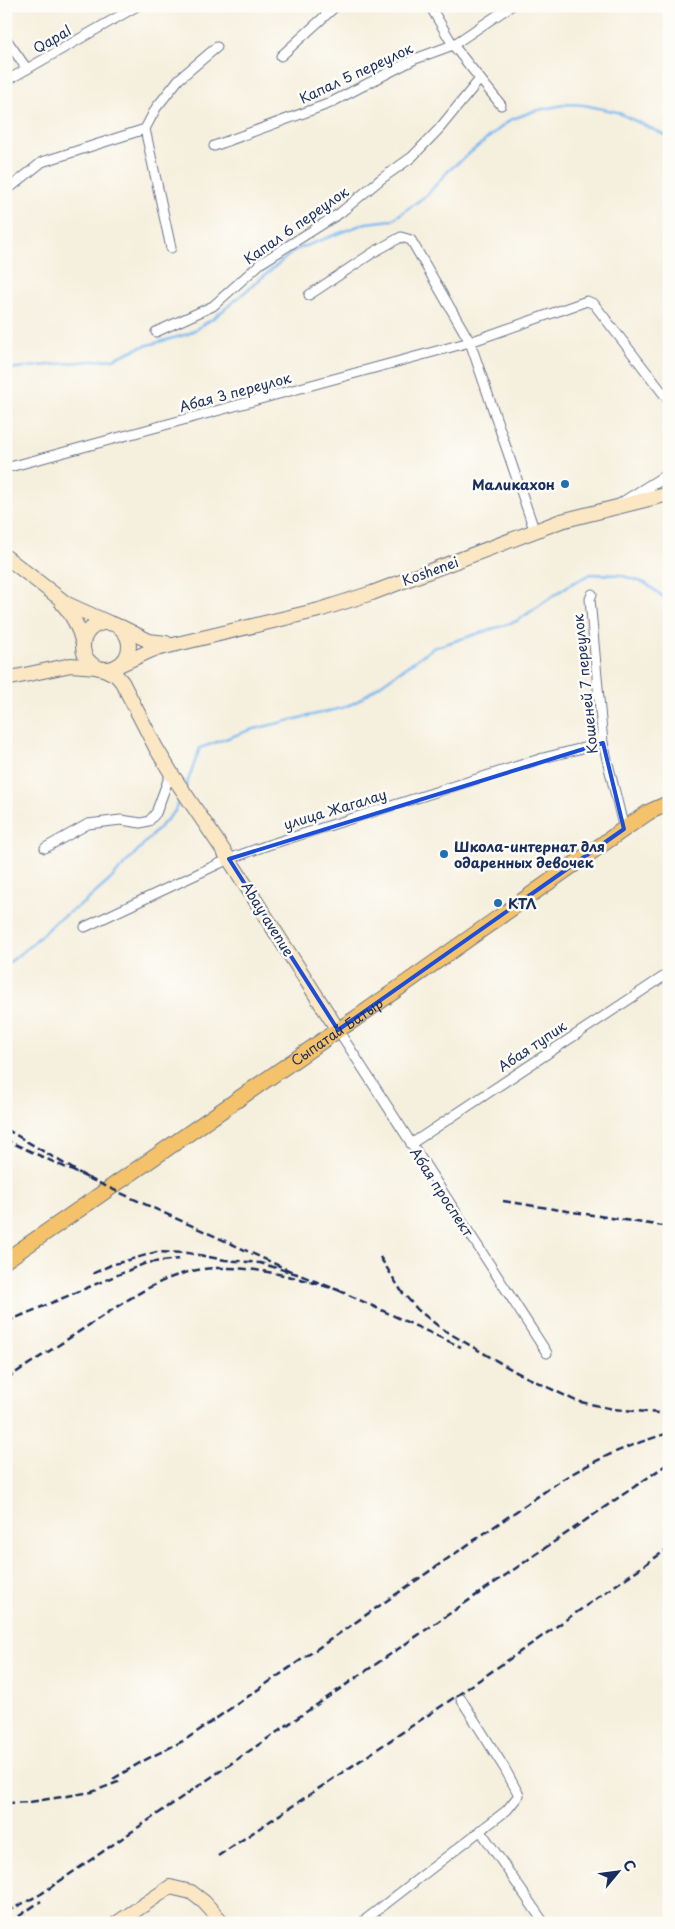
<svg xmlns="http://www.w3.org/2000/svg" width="675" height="1929" viewBox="0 0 675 1929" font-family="'Playpen Sans',sans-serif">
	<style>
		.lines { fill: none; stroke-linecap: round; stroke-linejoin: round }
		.stream { stroke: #7db9f0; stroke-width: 2.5 }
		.minor-casing { stroke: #67728a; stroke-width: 11 }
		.tertiary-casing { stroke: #67728a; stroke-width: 13 }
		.secondary-casing { stroke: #67728a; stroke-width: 16 }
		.primary-casing { stroke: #67728a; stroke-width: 17 }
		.minor { stroke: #fff; stroke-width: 9 }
		.tertiary { stroke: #fff; stroke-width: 11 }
		.secondary { stroke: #fbe7c3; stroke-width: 14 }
		.primary { stroke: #f4c26a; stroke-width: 15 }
		.rail { stroke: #1b2f5e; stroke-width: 2.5; stroke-dasharray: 8 4; stroke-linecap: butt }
		.marked { fill: none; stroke: #1d4ed8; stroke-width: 4; stroke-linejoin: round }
		.poi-dot { fill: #1f6fb2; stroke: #fdfcf7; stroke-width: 2 }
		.labels { text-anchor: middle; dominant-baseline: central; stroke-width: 5; stroke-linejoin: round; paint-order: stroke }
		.street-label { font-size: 14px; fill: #1b2f5e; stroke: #fdfcf7 }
		.poi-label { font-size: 14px; font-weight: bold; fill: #1b2f5e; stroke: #fdfcf7; text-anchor: start }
	</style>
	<rect width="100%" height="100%" fill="#fdfcf7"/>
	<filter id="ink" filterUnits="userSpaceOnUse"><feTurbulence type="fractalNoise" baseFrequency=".02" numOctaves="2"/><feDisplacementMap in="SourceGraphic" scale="10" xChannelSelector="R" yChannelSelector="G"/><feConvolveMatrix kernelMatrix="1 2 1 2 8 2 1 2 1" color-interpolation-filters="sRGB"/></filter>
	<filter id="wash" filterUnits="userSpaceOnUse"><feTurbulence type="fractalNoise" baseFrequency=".0096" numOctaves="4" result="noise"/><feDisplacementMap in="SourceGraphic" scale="20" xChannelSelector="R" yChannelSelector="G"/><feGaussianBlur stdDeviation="1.12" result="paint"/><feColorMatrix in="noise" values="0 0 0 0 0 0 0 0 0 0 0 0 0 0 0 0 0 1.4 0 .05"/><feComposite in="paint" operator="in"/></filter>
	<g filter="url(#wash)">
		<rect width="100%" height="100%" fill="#f5efdd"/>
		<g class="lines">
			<g class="stream">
				<polyline points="6,369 113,359 141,347 188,334 214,318 295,250 366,223 392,220 427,195 448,171 510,120 534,111 568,104 584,105 617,112 669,137"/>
				<polyline points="186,786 200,748 250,730 342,708 356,702 433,648 517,621 569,585 591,574 620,575 645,583 669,601"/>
				<polyline points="6,965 31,945 56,921 85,902 109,881 175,811 181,796"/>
			</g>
		</g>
	</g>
	<g filter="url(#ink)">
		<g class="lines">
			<defs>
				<g id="minor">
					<polyline points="430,6 453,45 501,105"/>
					<polyline points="6,39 27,69"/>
					<polyline points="281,56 336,6"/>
					<polyline points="6,81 137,6"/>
					<polyline points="145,129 171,248"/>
					<polyline points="214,146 328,104 415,59 453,45 511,6"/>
					<polyline points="6,191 42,162 145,129 156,108 179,79 217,47"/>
					<polyline points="309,295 374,252 401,237 411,240 470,342 535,532"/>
					<polyline points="156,332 213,306 261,263 340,213 381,179 412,157 439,129 480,79"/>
					<polyline points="6,468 470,342 587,301 594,304 669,401"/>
					<polyline points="592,594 590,599 603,743 624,829"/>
					<polyline points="45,848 88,824 121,820 141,823 149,821 156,813 171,772"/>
					<polyline points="85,927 229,859 268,845 543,758 603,743"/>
					<polyline points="338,1030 547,1353"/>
					<polyline points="411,1144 669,973"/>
					<polyline points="480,1830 544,1923"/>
					<polyline points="361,1923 507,1810 519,1795 505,1769 461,1699"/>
				</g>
				<polyline id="tertiary" points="621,504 669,474"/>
				<g id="secondary">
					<polyline points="6,557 67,604 107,622"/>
					<path d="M 62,603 C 73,615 79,627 83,644"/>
					<circle cx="106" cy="646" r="23"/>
					<polyline points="121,627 149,641 166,643"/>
					<polyline points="117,666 152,650 319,610 372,593 561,521 669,494"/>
					<polyline points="104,669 116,675 122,682 156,748 173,776 229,859 338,1030"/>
					<polyline points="6,679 71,665 96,667"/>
					<polyline points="117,1923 170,1887 191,1892 204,1902 223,1923"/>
				</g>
				<g id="primary">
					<path id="s1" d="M 6,1260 L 338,1030 L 355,1019 L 624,829 L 649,812 L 669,803"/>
				</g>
			</defs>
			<use href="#minor" class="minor-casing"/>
			<use href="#tertiary" class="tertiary-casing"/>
			<use href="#secondary" class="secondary-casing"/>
			<use href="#primary" class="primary-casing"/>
			<use href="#minor" class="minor"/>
			<use href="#tertiary" class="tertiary"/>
			<use href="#secondary" class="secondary"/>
			<use href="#primary" class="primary"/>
			<g class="rail">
				<polyline points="666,1116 669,1116"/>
				<polyline points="6,1129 88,1178 6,1140"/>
				<polyline points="88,1178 297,1274 260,1263 225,1260 188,1253 157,1252 111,1265 92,1274"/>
				<polyline points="503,1201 669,1227"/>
				<polyline points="380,1257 402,1292 418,1310 442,1329 516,1372 576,1401 613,1409 669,1414"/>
				<polyline points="338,1290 461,1347"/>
				<polyline points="6,1322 146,1263 179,1259"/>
				<path d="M 6,1379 C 35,1360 64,1342 92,1323 C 126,1301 163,1274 204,1269 C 250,1264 295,1277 338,1290 L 297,1274"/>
				<path d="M 113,1779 L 143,1761 L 185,1740 L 563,1479 C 599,1458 628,1445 669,1433"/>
				<polyline points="6,1803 30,1802 92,1792 123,1780"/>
				<polyline points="218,1856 455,1697 669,1548"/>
				<polyline points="6,1912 41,1894 669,1463"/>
				<polyline points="9,1923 41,1901"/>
			</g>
		</g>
	</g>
	<path class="marked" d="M 603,743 L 624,829 L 338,1030 L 229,859 Z"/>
	<g class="poi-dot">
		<circle cx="565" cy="484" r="5"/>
		<circle cx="444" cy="854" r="5"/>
		<circle cx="498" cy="903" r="5"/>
	</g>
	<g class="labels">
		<g class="street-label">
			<text transform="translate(52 39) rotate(-30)">Qapal</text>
			<text transform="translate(356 73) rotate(-25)">Капал 5 переулок</text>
			<text transform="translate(296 225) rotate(-35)">Капал 6 переулок</text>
			<text transform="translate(235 392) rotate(-15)">Абая 3 переулок</text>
			<text transform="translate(430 571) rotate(-20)">Koshenei</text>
			<text transform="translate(585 684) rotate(-96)">Кошеней 7 переулок</text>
			<text transform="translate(335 809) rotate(-17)">улица Жагалау</text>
			<text transform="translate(268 919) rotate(58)">Abay avenue</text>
			<text stroke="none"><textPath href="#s1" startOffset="402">Сыпатай Батыр</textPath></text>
			<text transform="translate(532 1046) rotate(-34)">Абая тупик</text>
			<text transform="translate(442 1192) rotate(57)">Абая проспект</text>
		</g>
		<g class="poi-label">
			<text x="555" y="484" text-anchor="end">Маликахон</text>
			<text x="454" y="846">Школа-интернат для<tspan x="454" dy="16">одаренных девочек</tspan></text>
			<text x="508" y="903">КТЛ</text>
		</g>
	</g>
	<rect width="675" height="1929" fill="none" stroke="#fdfcf7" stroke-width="25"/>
	<g transform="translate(618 1872) rotate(61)" stroke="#fdfcf7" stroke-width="4" paint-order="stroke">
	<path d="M0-4L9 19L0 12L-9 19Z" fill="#1b2f5e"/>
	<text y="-8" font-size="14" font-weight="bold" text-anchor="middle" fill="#1b2f5e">С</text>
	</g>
</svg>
